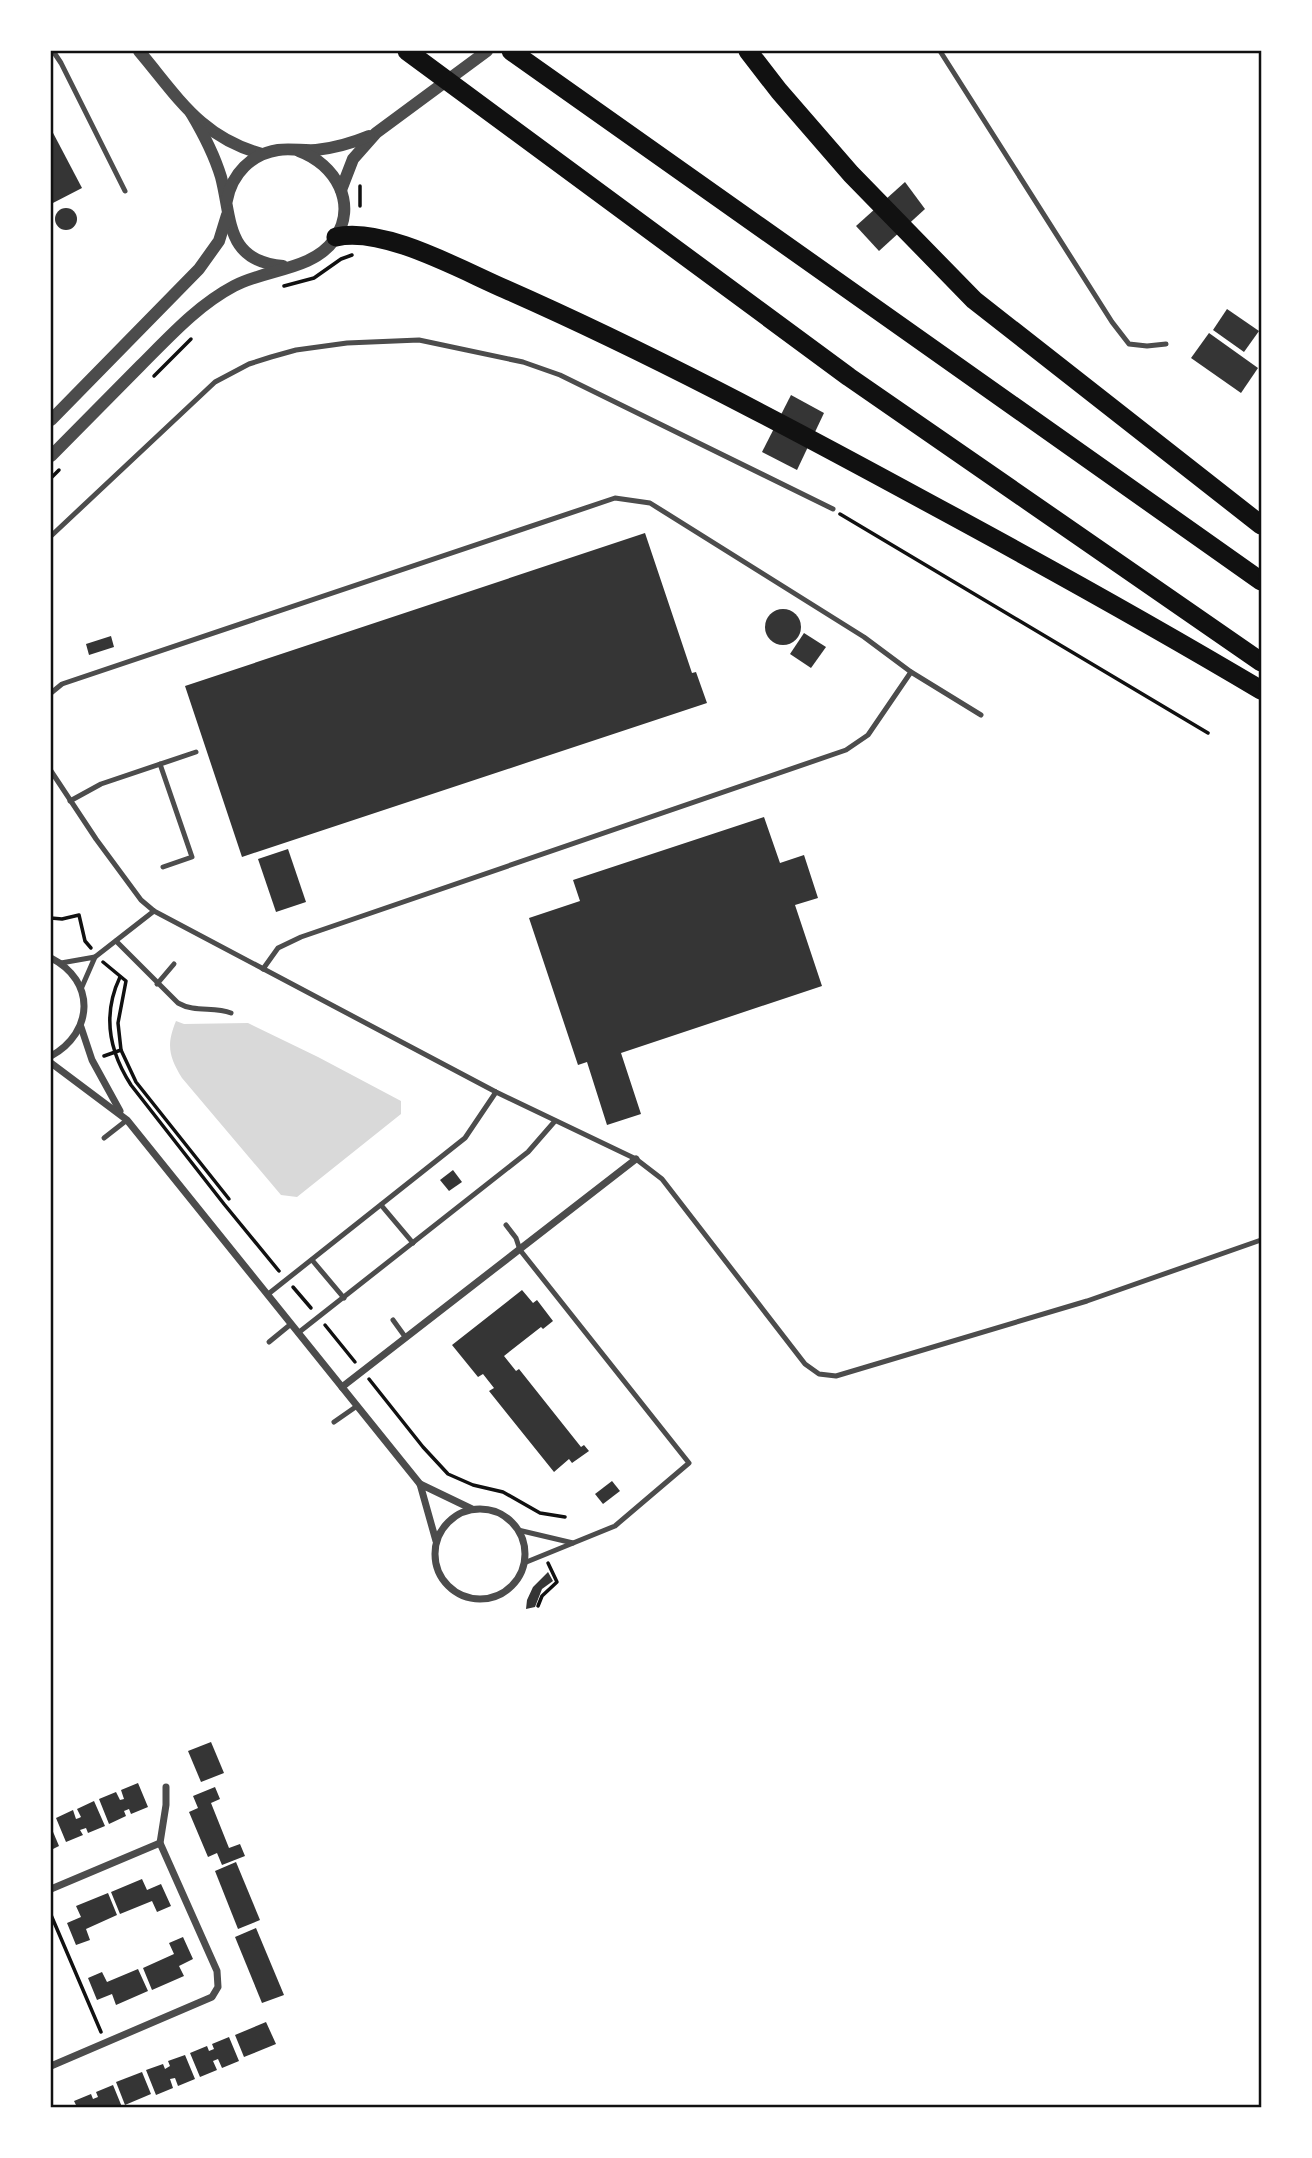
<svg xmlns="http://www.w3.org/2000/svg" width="1312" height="2158" viewBox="0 0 1312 2158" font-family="Cabin,sans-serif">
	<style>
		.water { fill: #d9d9d9 }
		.building { fill: #353535 }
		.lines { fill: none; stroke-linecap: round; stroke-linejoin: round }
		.path { stroke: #111; stroke-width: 3.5 }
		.service { stroke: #4c4c4c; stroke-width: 5 }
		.minor { stroke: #4c4c4c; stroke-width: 7 }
		.tertiary { stroke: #4c4c4c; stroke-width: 12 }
		.motorway { stroke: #111; stroke-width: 19 }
		.neatline { fill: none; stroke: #111; stroke-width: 2.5 }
	</style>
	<rect width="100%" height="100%" fill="#fff"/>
	<path class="water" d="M 176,1021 L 184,1024 L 248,1023 L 318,1057 L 401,1101 L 401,1114 L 297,1197 L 281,1195 L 182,1078 C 169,1057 166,1045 176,1021 Z"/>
	<g class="building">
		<polygon points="51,129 82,188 51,204"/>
		<polygon points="905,182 925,209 879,251 856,226"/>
		<circle cx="66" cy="219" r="11"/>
		<polygon points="1227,309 1259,331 1244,352 1213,330"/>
		<polygon points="1209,333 1258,368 1241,393 1191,358"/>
		<polygon points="791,395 824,413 797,470 762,452"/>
		<polygon points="645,533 692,673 696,672 707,703 242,857 185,686"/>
		<circle cx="783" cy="627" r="18"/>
		<polygon points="804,633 826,647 811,668 790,654"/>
		<polygon points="111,636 114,647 89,655 86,644"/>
		<polygon points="764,817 780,863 804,855 818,898 795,905 822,986 621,1053 641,1114 607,1125 587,1062 578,1065 529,918 580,901 573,880"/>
		<polygon points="288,849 306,902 276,912 258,859"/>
		<polygon points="453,1170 462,1182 449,1191 440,1180"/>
		<polygon points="522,1290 533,1303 537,1300 553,1321 543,1329 541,1327 504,1356 516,1371 519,1369 581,1447 584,1445 589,1451 572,1463 569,1459 554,1472 489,1391 494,1388 483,1374 478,1377 452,1345"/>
		<polygon points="612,1481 620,1491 603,1504 595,1494"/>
		<polygon points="548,1572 553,1581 542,1589 535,1607 526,1609 527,1600 533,1587"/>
		<polygon points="211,1742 224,1773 201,1782 188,1751"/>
		<polygon points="138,1783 148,1807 131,1814 129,1809 124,1811 126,1816 109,1824 99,1799 116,1792 120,1800 124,1799 121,1790"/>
		<polygon points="215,1787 220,1799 211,1803 229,1848 240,1844 245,1856 222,1865 217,1853 208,1857 189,1812 198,1808 193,1796"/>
		<polygon points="94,1801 105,1826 88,1833 86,1828 80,1830 83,1835 66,1842 56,1818 73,1810 76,1819 79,1818 81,1817 77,1809"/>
		<polygon points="51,1827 59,1846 51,1850"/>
		<polygon points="236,1862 260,1920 238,1929 215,1871"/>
		<polygon points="142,1879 147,1890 161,1884 171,1906 157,1912 152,1901 120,1914 111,1892"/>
		<polygon points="108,1893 117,1915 86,1929 90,1940 76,1945 67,1923 81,1917 76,1906"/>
		<polygon points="256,1928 284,1995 262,2003 235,1937"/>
		<polygon points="183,1937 193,1959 179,1966 184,1976 152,1990 143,1968 174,1954 169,1943"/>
		<polygon points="138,1969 148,1991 116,2005 112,1994 97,2000 88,1978 102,1972 107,1982"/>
		<polygon points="266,2022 276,2044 244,2057 235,2035"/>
		<polygon points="229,2037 239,2061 222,2068 218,2059 213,2061 217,2070 200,2077 190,2053 207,2046 209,2051 214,2049 212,2044"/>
		<polygon points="185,2055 195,2079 178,2086 175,2078 170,2079 173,2088 156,2095 146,2070 163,2064 165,2069 170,2066 168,2061"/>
		<polygon points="142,2072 151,2094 125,2105 116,2082"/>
		<polygon points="113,2085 122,2107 77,2107 74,2101 91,2094 93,2099 98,2097 96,2092"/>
	</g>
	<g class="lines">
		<g class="path">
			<polyline points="360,186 360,206"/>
			<polyline points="284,286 314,278 341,259 352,255"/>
			<polyline points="154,376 191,339"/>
			<polyline points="51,478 59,470"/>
			<polyline points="840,514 1208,733"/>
			<polyline points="51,918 62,919 79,915 85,941 91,948"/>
			<polyline points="103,962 126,981 118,1023 121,1050 104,1056"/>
			<path d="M 120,977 C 102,1015 109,1051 131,1085 L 224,1204 L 279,1271"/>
			<polyline points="121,1050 136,1082 229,1199"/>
			<polyline points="293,1287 311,1308"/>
			<polyline points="325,1325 355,1362"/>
			<polyline points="369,1379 423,1447 448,1474 473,1485 503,1492 540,1513 565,1517"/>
			<polyline points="538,1606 542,1596 557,1582 548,1563"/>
			<polyline points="51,1915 101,2032"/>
		</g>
		<g class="service">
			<polyline points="53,51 61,63 125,191"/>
			<polyline points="940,51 1112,322 1129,344 1147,346 1166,344"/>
			<polyline points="51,536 215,382 249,364 271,357 296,350 347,343 419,340 523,362 560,375 833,509"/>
			<polyline points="51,693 62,684 615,498 650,503 864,637 911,672 981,715"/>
			<polyline points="160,764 192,857 163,867"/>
			<polyline points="51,771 96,839 141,900 154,911 496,1092 636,1159 662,1179 805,1364 819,1374 836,1376 1087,1301 1261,1240"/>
			<polyline points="70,801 101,784 196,752"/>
			<path d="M 116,941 L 178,1003 C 195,1013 214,1006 231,1013"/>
			<polyline points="95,957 154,911"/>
			<polyline points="61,963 95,957 81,989"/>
			<polyline points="263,969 278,948 301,937 846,750 868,735 911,672"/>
			<polyline points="157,984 174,964"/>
			<polyline points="104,1138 127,1120"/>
			<polyline points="381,1205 413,1243"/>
			<polyline points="506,1225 516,1238 520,1250 689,1463 615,1526 524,1563"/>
			<polyline points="312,1260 344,1298"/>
			<polyline points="267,1295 465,1138 496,1092"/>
			<polyline points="393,1320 406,1338"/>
			<polyline points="298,1333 528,1152 555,1121"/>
			<polyline points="269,1342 291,1324"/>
			<polyline points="334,1422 357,1406"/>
			<polyline points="518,1530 573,1543"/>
		</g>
		<g class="minor">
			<path d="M 51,958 C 96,981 94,1032 51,1056"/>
			<polyline points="81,1027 92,1060 120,1111"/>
			<polyline points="51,1063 127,1120 420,1484"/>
			<polyline points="342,1387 636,1159"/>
			<circle cx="480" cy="1554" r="45"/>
			<polyline points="436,1541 420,1484 472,1509"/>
			<polyline points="51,1889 160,1843"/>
			<polyline points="51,2066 212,1997 218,1987 217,1971 160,1843 166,1805 166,1787"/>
		</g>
		<g class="tertiary">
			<path d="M 139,51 C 178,97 200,137 262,154"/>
			<path d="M 191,113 C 203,133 214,154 221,177 C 232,219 225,261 283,266"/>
			<polyline points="341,190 353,159 376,133 487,51"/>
			<path d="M 227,200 C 232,174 251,154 278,150 C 290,148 304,151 316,150 C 335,148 352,143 369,136"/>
			<polyline points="51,420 199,269 219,241 227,215"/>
			<path d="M 51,456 C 81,426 111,395 141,365 C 170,336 198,305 234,286 C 266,269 313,270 334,240 C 359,204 335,164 299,151"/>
		</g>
		<g class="motorway">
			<polyline points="407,51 849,377 1261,662"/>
			<polyline points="511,51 1261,581"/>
			<polyline points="748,51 779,91 851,174 974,300 1261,525"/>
			<path d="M 336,237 C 383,226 461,270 505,289 C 648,352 787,426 925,501 C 1038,562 1150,624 1261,690"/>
		</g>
	</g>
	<rect width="1312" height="2158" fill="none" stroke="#ffffff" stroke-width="105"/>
	<rect x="52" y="52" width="1208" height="2054" class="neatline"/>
</svg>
